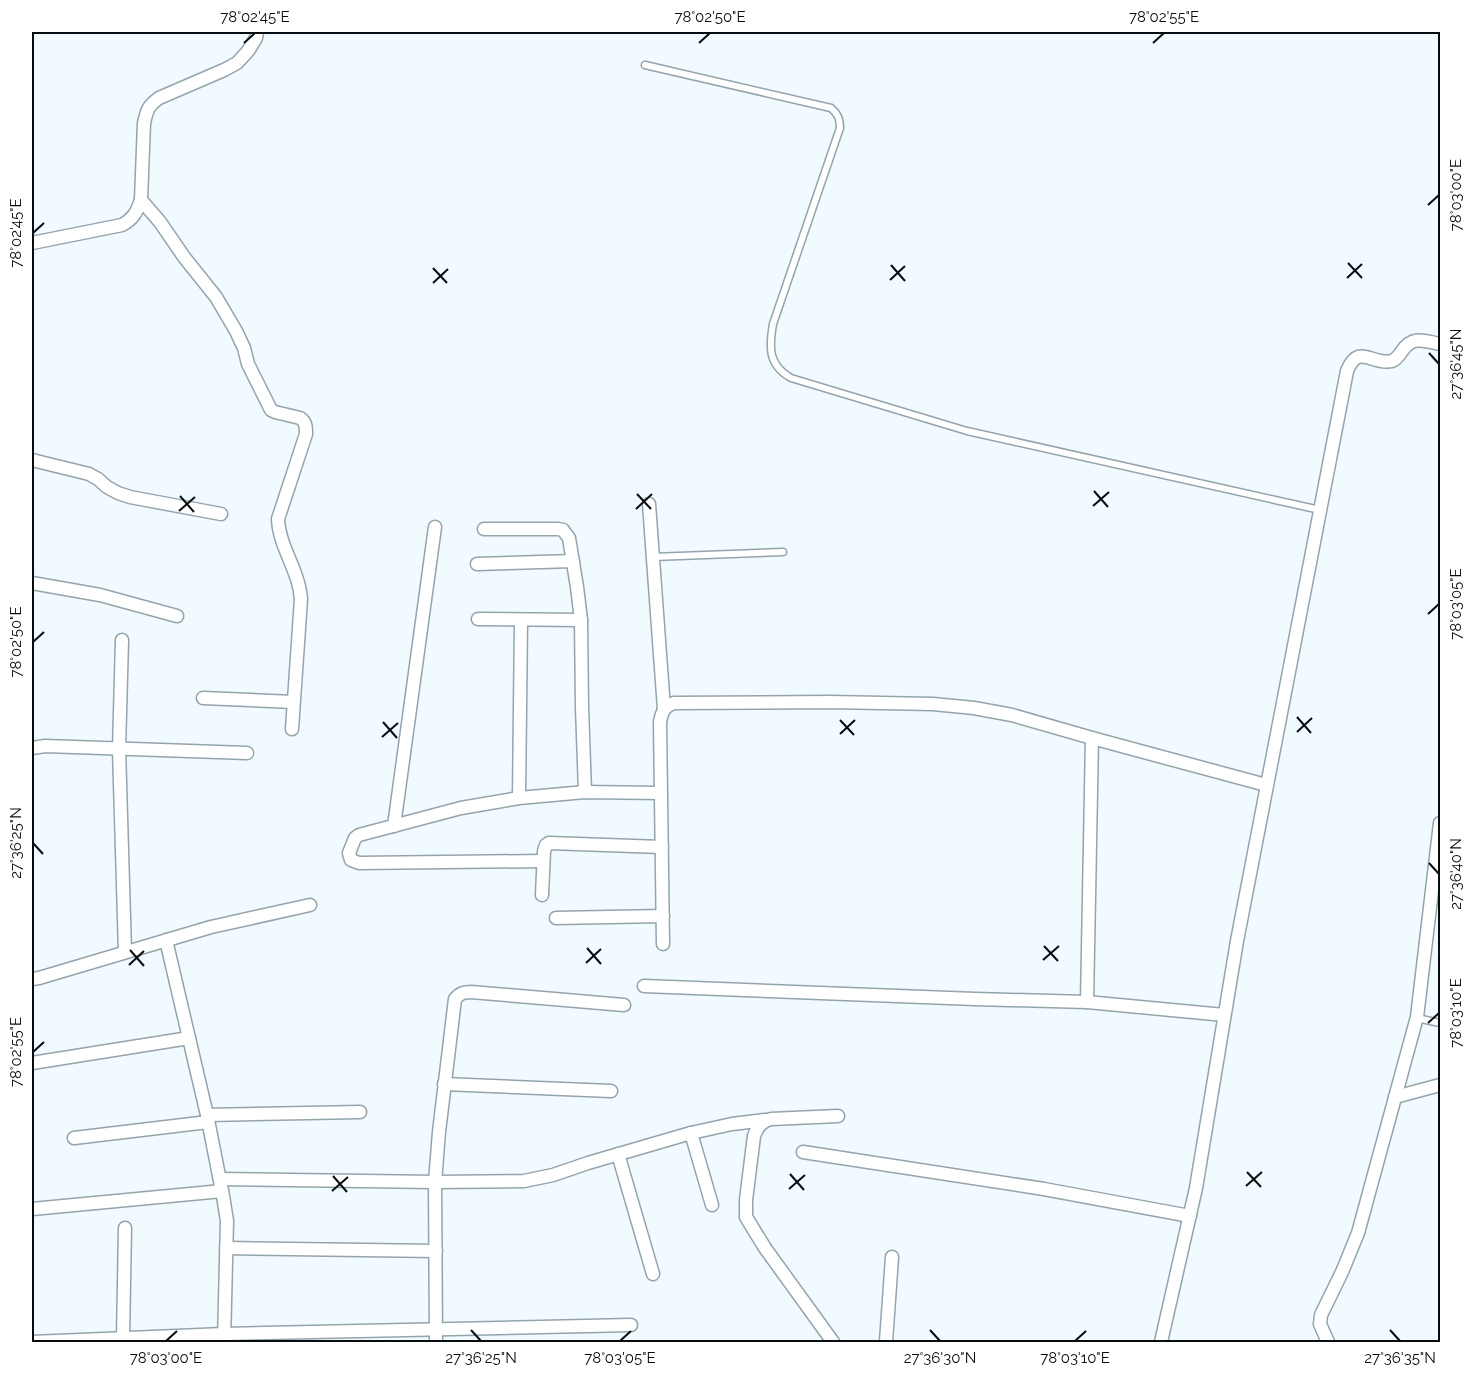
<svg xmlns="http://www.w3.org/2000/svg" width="1472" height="1374" viewBox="0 0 1472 1374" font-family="Raleway,sans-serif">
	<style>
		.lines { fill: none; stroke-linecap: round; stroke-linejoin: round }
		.lane-casing { stroke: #94a4ab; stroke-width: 9 }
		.street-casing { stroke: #94a4ab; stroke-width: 15 }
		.lane { stroke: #fff; stroke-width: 6 }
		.street { stroke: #fff; stroke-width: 12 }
		.ticks { fill: none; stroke: #070d0f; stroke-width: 2 }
		.neatline { fill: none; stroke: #070d0f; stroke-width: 2 }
		.ticks-label { font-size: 15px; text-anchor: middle; fill: #070d0f }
	</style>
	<rect width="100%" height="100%" fill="#f0faff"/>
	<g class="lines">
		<defs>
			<g id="lane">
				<path d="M 645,65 L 831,108 C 838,114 840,119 840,128 L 773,324 C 769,347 768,365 791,378 L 967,431 L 1320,510"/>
				<polyline points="653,557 783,552"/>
				<polyline points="1417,1018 1440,1023"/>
			</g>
			<g id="street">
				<path d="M 141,200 L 160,222 L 184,257 L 216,297 L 236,331 L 244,348 L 248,364 L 271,410 L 275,412 L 300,418 C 306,422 306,427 306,434 L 278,519 C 279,547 299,570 301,599 L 292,729"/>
				<path d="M 32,243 L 122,225 C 133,219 137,212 141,200 L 144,123 C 147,110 148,106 159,98 L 224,70 L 237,63 L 248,51 L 256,38 L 257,32"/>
				<polyline points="32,460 89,474 98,479 107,487 118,493 130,497 221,514"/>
				<polyline points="649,504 664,709"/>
				<polyline points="484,529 558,529 563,530 569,538 577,587 581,620 582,707 585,792"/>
				<polyline points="477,564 573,561"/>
				<polyline points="32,583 100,595 177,616"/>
				<polyline points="478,619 581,620"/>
				<polyline points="122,640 119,749 125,952"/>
				<polyline points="203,698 293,702"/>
				<polyline points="32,748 45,746 247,753"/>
				<polyline points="519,798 521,620"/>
				<polyline points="394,826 435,527"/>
				<polyline points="543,861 359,863 351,860 349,853 355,838 359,835 461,808 519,798 585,792 661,793"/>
				<polyline points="542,895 544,851 546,845 549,843 662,847"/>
				<polyline points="556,918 663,916"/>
				<polyline points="166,940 207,1115 223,1196 227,1221 224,1342"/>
				<path d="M 663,944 L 660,722 C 662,712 664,706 674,703 L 830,702 L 933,704 L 974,708 L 1012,715 L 1092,738 L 1266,785"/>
				<polyline points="32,979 39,978 211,927 310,905"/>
				<polyline points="644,986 975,999 1087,1002 1224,1015"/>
				<polyline points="1087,1002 1092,738"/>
				<polyline points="32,1063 189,1038"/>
				<polyline points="444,1084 611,1091"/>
				<polyline points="1395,1097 1440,1085"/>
				<polyline points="207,1115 360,1112"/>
				<polyline points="691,1133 712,1205"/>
				<polyline points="74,1138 208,1122"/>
				<polyline points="803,1152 1044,1189 1190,1216"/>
				<polyline points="618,1154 653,1274"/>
				<polyline points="220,1179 435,1182 524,1181 553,1175 588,1163 691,1133 732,1124 765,1120"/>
				<polyline points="32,1209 222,1191"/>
				<polyline points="226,1248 436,1251"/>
				<polyline points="123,1338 125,1228"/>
				<polyline points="32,1342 224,1334 631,1325"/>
				<path d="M 436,1342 L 435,1182 L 439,1132 L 455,999 C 460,993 464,992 471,992 L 624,1005"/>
				<path d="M 833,1342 L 765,1248 L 746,1217 L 746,1200 L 754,1136 C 757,1127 762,1121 771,1119 L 838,1116"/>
				<polyline points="886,1342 892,1257"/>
				<path d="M 1161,1342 L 1196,1188 L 1237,941 L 1347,371 C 1359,342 1372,366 1392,361 C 1397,359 1399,355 1402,351 C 1413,335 1424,341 1440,344"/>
				<polyline points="1328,1342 1320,1324 1321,1315 1342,1272 1358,1233 1417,1017 1440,823"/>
			</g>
		</defs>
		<use href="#lane" class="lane-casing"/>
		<use href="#street" class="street-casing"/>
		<use href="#lane" class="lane"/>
		<use href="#street" class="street"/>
	</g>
	<path class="ticks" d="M 244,43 L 255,33M 699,43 L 710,33M 1153,43 L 1164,33M 1428,205 L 1439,195M 33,233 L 44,223M 1348,263 L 1362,278M 891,265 L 905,281M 433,268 L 447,283M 1347,278 L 1362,264M 890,280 L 905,266M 433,283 L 448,269M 1429,353 L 1439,364M 1094,491 L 1108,507M 637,494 L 651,509M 180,496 L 194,512M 1093,506 L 1109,492M 636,509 L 652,494M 179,511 L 195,497M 1428,614 L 1439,604M 33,642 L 44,632M 1297,717 L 1311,733M 840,720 L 854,735M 383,722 L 397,738M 1297,732 L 1312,718M 840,734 L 855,720M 382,737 L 398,723M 33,843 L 43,854M 1429,863 L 1439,874M 1044,946 L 1058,961M 587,948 L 601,964M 130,950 L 144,966M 1043,960 L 1059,946M 586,963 L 601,949M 129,965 L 144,951M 1428,1023 L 1439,1013M 33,1052 L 44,1042M 1247,1172 L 1261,1187M 790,1174 L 804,1190M 333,1176 L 347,1192M 1246,1186 L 1262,1172M 789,1189 L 805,1175M 332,1191 L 348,1177M 471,1330 L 481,1341M 930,1330 L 940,1341M 1390,1330 L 1400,1341M 166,1341 L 177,1331M 620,1341 L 631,1331M 1075,1341 L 1086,1331"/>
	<rect width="1472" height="1374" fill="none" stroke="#ffffff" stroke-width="66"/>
	<rect x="33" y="33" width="1406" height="1308" class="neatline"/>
	<g class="ticks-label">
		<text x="255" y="22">78°02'45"E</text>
		<text x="710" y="22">78°02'50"E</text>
		<text x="1164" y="22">78°02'55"E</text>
		<text transform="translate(1456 195) rotate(-90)" y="5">78°03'00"E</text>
		<text transform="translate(16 233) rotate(-90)" y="5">78°02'45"E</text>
		<text transform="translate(1456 364) rotate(-90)" y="5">27°36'45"N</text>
		<text transform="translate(1456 604) rotate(-90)" y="5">78°03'05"E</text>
		<text transform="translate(16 642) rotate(-90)" y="5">78°02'50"E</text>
		<text transform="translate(16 843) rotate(-90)" y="5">27°36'25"N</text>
		<text transform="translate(1456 874) rotate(-90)" y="5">27°36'40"N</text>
		<text transform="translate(1456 1013) rotate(-90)" y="5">78°03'10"E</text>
		<text transform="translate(16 1052) rotate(-90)" y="5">78°02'55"E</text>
		<text x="166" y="1363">78°03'00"E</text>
		<text x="481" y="1363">27°36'25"N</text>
		<text x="620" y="1363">78°03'05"E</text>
		<text x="940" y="1363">27°36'30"N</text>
		<text x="1075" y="1363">78°03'10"E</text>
		<text x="1400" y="1363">27°36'35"N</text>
	</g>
</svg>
